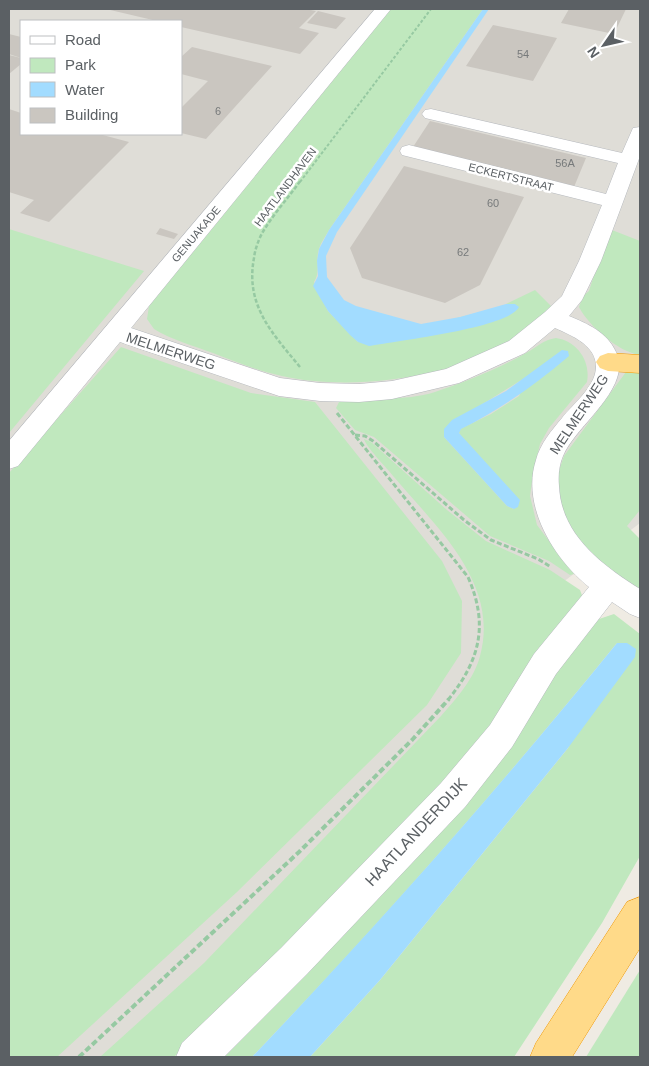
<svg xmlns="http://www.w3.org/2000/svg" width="649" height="1066" viewBox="0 0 649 1066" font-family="Arial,sans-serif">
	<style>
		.industrial { fill: #dfddd7; fill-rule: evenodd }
		.green { fill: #c0e8be; fill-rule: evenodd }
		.water { fill: #a2dcff }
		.building { fill: #cac6c0 }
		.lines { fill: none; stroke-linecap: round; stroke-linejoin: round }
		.minor-casing { stroke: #b6b9be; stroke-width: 1 }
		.highway-casing { stroke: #f19800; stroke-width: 1 }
		.path-far3 { stroke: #96c9a2; stroke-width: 2; stroke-dasharray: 3 2; stroke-linecap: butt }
		.path-far2 { stroke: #96c9a2; stroke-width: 2.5; stroke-dasharray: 4 2; stroke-linecap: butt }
		.path-far1 { stroke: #96c9a2; stroke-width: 3; stroke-dasharray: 5 2.5; stroke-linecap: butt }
		.path { stroke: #96c9a2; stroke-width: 4; stroke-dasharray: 6 3; stroke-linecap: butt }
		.minor { fill: #fff; fill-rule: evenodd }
		.highway { fill: #ffda89; fill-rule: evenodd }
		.labels { text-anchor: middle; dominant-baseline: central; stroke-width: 5; stroke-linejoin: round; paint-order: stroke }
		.number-label { font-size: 11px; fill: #777a7b }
		.far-street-label { font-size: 11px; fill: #5b6064; stroke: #fff }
		.street-label { font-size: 14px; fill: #5b6064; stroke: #fff }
		.near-street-label { font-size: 16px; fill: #5b6064; stroke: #fff }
	</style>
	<rect width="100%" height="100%" fill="#efebe3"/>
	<path class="industrial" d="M 9,9 L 640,9 L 640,523 L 545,596 L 443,757 L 128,1057 L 9,1057 ZM 21,21 L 181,21 L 181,134 L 21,134 Z"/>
	<g class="green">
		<path d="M 391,9 L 483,9 L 329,230 C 326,236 321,242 319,249 C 315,260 321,272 314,282 L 328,311 L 358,342 L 514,304 L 506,304 L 535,290 L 552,307 C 541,316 531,326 520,335 C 462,378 352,392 282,376 C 258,371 236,362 213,353 C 194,346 172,340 154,329 L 147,319 L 149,306 Z"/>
		<polygon points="9,229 144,271 9,433"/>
		<path d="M 612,230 L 640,241 L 640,355 C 618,352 589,326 579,307 L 583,296 L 589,291 L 598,262 Z"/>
		<path d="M 556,338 C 577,341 591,361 587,382 L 549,428 L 540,444 L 533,474 L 530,496 L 537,525 L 574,574 L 570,575 L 549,561 L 490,536 L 374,437 L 355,430 L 336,408 L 339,402 C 370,396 404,402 435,392 C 465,382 498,369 526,353 C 537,347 543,340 556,338 ZM 528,376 L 519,396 L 491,414 L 460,429 L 459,433 L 514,509 L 507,506 L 444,437 L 481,405 Z"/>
		<polygon points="121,347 251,393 315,402 442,561 462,601 461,653 427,705 237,892 57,1057 9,1057 9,473"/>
		<polygon points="626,372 640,372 640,510 627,526 640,539 640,593 608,572 566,525 556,493 557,476 564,456"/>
		<path d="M 364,439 L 371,442 L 447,510 L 486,541 L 550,570 L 580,590 L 583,598 L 494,727 L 288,949 L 174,1057 L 100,1057 L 204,963 L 441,716 C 456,699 474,679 480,656 C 500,583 436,527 394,477 C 387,468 366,447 364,439 Z"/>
		<path d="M 614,614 L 640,634 L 640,856 L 602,923 L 514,1057 L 310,1057 L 380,980 L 568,748 L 617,643 C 501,786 379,925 252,1057 L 214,1057 L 314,954 L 540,683 L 599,619 Z"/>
		<polygon points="640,970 640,1057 586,1057"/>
	</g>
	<g class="water">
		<path d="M 483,9 L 489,9 L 337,232 L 326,256 L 327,277 L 344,300 L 356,306 L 421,324 L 460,317 L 506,304 L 515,304 L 519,307 C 509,328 394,341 369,346 L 358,342 L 350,335 L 328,311 L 313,286 L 318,276 L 317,261 L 319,249 L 329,230 Z"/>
		<path d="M 562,350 L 568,351 L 569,356 C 535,385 501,409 461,429 L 459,433 L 520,500 L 518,507 L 514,509 L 507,506 L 444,437 L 444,429 L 452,420 L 506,391 Z"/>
		<path d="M 617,643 L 627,643 L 636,649 L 635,657 L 568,748 L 380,980 L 310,1057 L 252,1057 C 379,924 501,786 617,643 Z"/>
	</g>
	<g class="building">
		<polygon points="106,9 305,9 316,11 299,28 319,33 300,54 181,27 181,21 157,21"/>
		<polygon points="569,9 626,9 614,34 561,23"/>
		<polygon points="318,11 346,18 336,29 307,23"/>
		<polygon points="493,25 557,38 533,81 466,66"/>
		<polygon points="9,34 21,37 21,58 9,54"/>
		<polygon points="192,47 272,66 206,139 181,133 181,108 208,81 181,74 181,57"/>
		<polygon points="9,55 21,58 21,64 9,74"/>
		<polygon points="9,109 21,113 21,134 99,134 129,142 49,222 20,213 34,200 9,192"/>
		<polygon points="430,121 586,158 574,187 413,147"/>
		<polygon points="404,166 524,197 480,285 445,303 362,278 350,248"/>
		<polygon points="160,228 178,234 174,239 156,234"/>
	</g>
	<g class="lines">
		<defs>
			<path id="minor" d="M 375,9 L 391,9 L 131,328 L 280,378 L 320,383 L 359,384 L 392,381 L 446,369 L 509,341 L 545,312 L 562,296 L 579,261 L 602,205 L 402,155 L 400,151 L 402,147 L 409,145 L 606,194 L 618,163 L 425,118 L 422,114 L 425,110 L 431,109 L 622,153 L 633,128 L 640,127 L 640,156 L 623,202 L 601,261 L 582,300 L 569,316 C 588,324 607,332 616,352 C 633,388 576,425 563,456 C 559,465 558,476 559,486 C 561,535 602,565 640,589 L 640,618 L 630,614 L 612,602 L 556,674 L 512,747 L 465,807 L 307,974 L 224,1057 L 176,1057 L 182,1043 L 281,948 L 441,783 L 490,725 L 534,654 L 589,587 C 554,559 521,506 536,460 C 540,444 552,430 562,418 C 573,404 595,387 596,368 C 597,346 573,336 555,328 L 525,353 L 459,383 L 392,399 L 359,402 L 320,401 L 279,396 L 120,342 L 18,466 L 9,469 L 9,441 Z"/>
			<g id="highway">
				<polygon points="608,353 640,355 640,373 608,371 600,368 596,362 600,356"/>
				<polygon points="640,897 640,948 572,1057 530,1057 536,1043 627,902"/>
			</g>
		</defs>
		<use href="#minor" class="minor-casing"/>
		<use href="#highway" class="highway-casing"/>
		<polyline class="path-far3" points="300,182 431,9"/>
		<path class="path-far2" d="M 300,367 C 272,333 245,305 254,258 C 255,249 259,238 264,230 C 275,212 289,197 301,180"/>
		<g class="path-far1">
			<path d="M 337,413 L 468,577 C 489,625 480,660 448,700"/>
			<polyline points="355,435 365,436 373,441 464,520 491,540 538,559 551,567"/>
		</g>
		<polyline class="path" points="79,1057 299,852 412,740 449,699"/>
		<use href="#minor" class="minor"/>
		<use href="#highway" class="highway"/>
	</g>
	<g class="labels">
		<g class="number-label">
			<text x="523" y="54">54</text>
			<text x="218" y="111">6</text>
			<text x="565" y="163">56A</text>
			<text x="493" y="203">60</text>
			<text x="463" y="252">62</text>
		</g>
		<g class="far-street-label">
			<text transform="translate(511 177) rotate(14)">ECKERTSTRAAT</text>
			<text transform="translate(285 187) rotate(-53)">HAATLANDHAVEN</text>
			<text transform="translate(196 234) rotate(-50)">GENUAKADE</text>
		</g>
		<g class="street-label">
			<text transform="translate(171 351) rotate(18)">MELMERWEG</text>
			<text transform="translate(579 414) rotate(-56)">MELMERWEG</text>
		</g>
		<g class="near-street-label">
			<text transform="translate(416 832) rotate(-47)">HAATLANDERDIJK</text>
		</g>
	</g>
	<rect width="649" height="1066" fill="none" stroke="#5b6064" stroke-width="20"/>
	<rect x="20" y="20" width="162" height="115" fill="#ffffff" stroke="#bdbfc1"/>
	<rect x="30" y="36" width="25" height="8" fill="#ffffff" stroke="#bdbfc1"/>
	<text x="65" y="45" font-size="15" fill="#5b6064">Road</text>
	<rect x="30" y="58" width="25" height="15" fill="#c0e8be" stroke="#bdbfc1"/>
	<text x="65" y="70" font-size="15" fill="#5b6064">Park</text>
	<rect x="30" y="82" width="25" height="15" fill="#a2dcff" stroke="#bdbfc1"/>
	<text x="65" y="95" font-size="15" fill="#5b6064">Water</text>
	<rect x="30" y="108" width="25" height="15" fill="#cac6c0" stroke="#bdbfc1"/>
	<text x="65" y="120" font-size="15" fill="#5b6064">Building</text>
	<g transform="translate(604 45) rotate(236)" stroke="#ffffff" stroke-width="4" paint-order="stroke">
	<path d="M0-4L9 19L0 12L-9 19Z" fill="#5b6064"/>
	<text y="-8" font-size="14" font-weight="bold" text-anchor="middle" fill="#5b6064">N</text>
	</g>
</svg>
